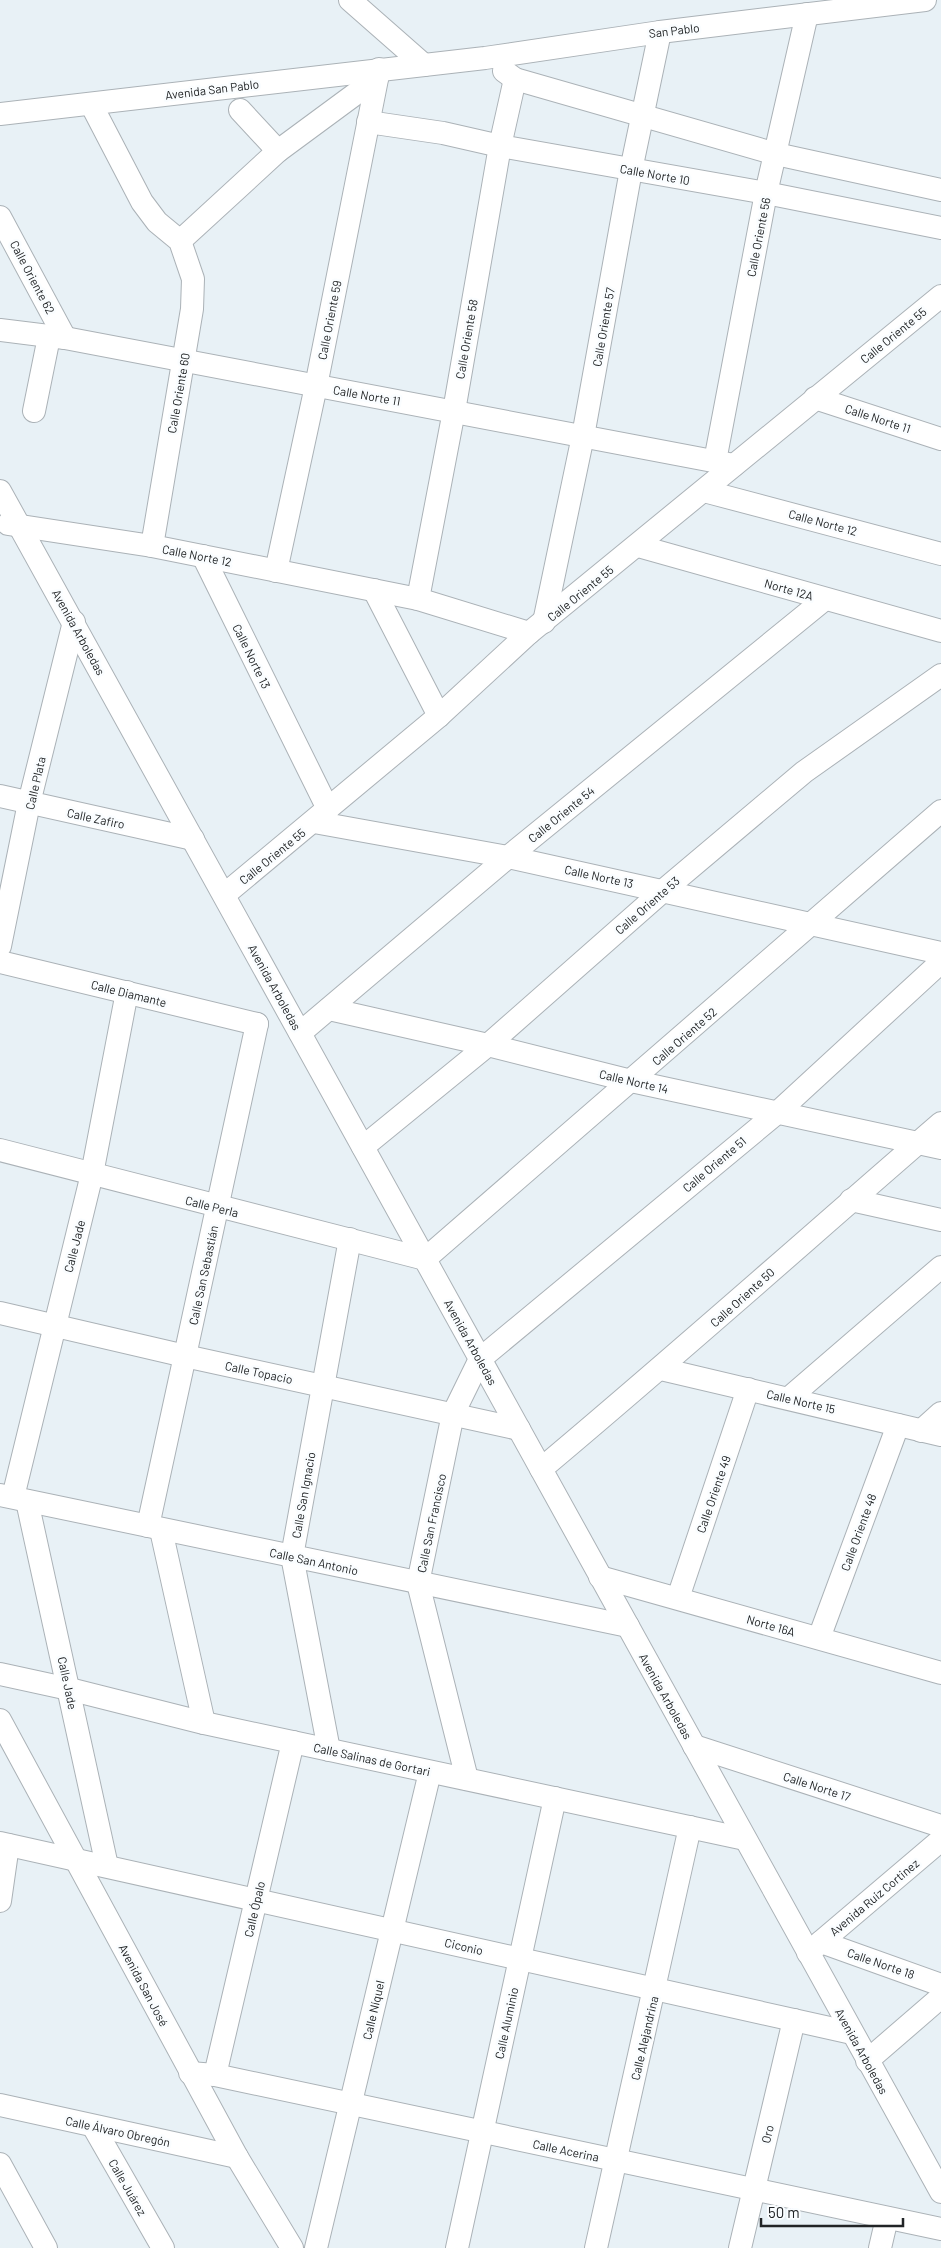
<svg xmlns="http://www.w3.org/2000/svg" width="941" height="2248" viewBox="0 0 941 2248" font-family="Barlow,sans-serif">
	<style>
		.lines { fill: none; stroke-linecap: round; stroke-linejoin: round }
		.street-casing { stroke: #abb2b7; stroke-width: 24 }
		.street { stroke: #fff; stroke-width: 22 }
		.labels { text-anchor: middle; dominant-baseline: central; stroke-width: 5; stroke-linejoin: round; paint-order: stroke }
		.street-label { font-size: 12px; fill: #212426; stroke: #fafdff }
	</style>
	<rect width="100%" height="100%" fill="#e8f1f6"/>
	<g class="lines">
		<defs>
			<g id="street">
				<polyline points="350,0 424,65"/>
				<polyline points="504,71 515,79 776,154 941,190"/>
				<polyline points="91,104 142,202 157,222 180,241 193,279 192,309 152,546"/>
				<polyline points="240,110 278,151"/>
				<polyline points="0,114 485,58 660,32 925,0"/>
				<polyline points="368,122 443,133 500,146 766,193 941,228"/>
				<polyline points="0,217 65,338"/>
				<polyline points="180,241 278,151 377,78"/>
				<polyline points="0,330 65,338 734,465"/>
				<polyline points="815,398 941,439"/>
				<polyline points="34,411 49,337"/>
				<polyline points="715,461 766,193 807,14"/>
				<polyline points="0,491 941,2192"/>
				<polyline points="704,491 941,554"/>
				<polyline points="8,524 152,546 418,599 529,633"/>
				<polyline points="638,546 941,631"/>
				<polyline points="203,556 328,809"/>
				<polyline points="276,571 316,386 379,69"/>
				<polyline points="374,590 439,716"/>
				<polyline points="418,599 454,411 500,146 515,79"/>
				<polyline points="544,622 583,436 631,170 660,32"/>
				<polyline points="0,796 193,839"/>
				<polyline points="314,822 508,857 941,953"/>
				<polyline points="224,895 439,716 529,633 941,296"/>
				<polyline points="0,946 29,803 74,622"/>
				<polyline points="0,962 257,1024"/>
				<polyline points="329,1009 488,1045 631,1081 941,1148"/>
				<polyline points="300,1033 508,857 825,599"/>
				<polyline points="363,1147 488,1045 664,890 804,772 941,675"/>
				<polyline points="0,1150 425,1259 941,811"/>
				<polyline points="851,1200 941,1220"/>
				<polyline points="0,1313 185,1356 519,1429"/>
				<polyline points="661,1369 941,1435"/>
				<polyline points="789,1398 941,1267"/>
				<polyline points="921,1431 941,1413"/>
				<path d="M 541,1469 C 676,1356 808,1238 941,1123"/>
				<polyline points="0,1495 628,1626"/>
				<polyline points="13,1497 92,1174 127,992"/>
				<polyline points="27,1501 107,1866"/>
				<polyline points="148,1526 257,1024"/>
				<polyline points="161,1530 204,1723"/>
				<polyline points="600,1577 941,1673"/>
				<polyline points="678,1598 748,1389"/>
				<polyline points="819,1638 898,1425"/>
				<polyline points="0,1674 69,1689 204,1723 745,1839"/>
				<polyline points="0,1720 237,2157 292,2248"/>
				<polyline points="694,1746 941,1826"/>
				<polyline points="329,1750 292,1556 350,1239"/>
				<polyline points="467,1779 418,1583 453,1414 480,1359 778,1112 941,962"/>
				<polyline points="0,1843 852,2033"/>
				<polyline points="0,1901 8,1845"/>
				<polyline points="821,1942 941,1985"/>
				<polyline points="808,1953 941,1840"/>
				<polyline points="867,2061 941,1997"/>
				<polyline points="190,2073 215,2075 941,2229"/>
				<polyline points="215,2075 293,1742"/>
				<polyline points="0,2105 237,2157"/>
				<polyline points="93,2126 163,2248"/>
				<polyline points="0,2164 46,2248"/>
				<polyline points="316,2248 430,1772"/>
				<polyline points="457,2248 555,1798"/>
				<polyline points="596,2248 690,1827"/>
				<polyline points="740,2248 794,2020"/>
				<polyline points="880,2248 887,2218"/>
			</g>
		</defs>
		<use href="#street" class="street-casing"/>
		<use href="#street" class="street"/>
	</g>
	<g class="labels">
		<g class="street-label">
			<text transform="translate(674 30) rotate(-7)">San Pablo</text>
			<text transform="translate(212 89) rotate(-7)">Avenida San Pablo</text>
			<text transform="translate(655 174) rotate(10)">Calle Norte 10</text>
			<text transform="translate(758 237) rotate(-79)">Calle Oriente 56</text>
			<text transform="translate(33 277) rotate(62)">Calle Oriente 62</text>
			<text transform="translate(329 320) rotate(-79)">Calle Oriente 59</text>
			<text transform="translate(603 327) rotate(-80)">Calle Oriente 57</text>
			<text transform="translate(893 335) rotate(-39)">Calle Oriente 55</text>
			<text transform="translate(466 339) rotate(-80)">Calle Oriente 58</text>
			<text transform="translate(178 393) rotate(-80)">Calle Oriente 60</text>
			<text transform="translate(367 395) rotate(10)">Calle Norte 11</text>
			<text transform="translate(878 418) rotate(18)">Calle Norte 11</text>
			<text transform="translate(823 522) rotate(15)">Calle Norte 12</text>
			<text transform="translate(197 555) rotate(11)">Calle Norte 12</text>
			<text transform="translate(789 589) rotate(16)">Norte 12A</text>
			<text transform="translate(580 593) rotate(-39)">Calle Oriente 55</text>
			<text transform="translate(79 632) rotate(61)">Avenida Arboledas</text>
			<text transform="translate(252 656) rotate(64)">Calle Norte 13</text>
			<text transform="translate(35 783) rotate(-77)">Calle Plata</text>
			<text transform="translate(561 814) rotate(-39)">Calle Oriente 54</text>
			<text transform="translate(96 818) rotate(12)">Calle Zafiro</text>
			<text transform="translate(272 856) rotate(-39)">Calle Oriente 55</text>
			<text transform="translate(599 876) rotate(12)">Calle Norte 13</text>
			<text transform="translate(647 905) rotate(-41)">Calle Oriente 53</text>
			<text transform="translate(275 987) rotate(61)">Avenida Arboledas</text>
			<text transform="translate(129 993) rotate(14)">Calle Diamante</text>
			<text transform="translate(684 1036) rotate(-41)">Calle Oriente 52</text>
			<text transform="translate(634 1081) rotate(13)">Calle Norte 14</text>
			<text transform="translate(714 1164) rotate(-40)">Calle Oriente 51</text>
			<text transform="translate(212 1206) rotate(14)">Calle Perla</text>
			<text transform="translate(74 1246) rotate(-76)">Calle Jade</text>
			<text transform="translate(203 1275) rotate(-78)">Calle San Sebastián</text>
			<text transform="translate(742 1297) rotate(-42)">Calle Oriente 50</text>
			<text transform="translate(471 1342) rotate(61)">Avenida Arboledas</text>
			<text transform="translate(259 1372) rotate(12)">Calle Topacio</text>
			<text transform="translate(801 1401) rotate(13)">Calle Norte 15</text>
			<text transform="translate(713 1494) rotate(-71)">Calle Oriente 49</text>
			<text transform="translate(303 1495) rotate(-80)">Calle San Ignacio</text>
			<text transform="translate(431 1523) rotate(-78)">Calle San Francisco</text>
			<text transform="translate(858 1532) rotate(-70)">Calle Oriente 48</text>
			<text transform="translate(314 1561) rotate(12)">Calle San Antonio</text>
			<text transform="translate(771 1625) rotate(16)">Norte 16A</text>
			<text transform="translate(68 1683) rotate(78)">Calle Jade</text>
			<text transform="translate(666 1696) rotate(61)">Avenida Arboledas</text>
			<text transform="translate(372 1759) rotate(12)">Calle Salinas de Gortari</text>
			<text transform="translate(817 1786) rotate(18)">Calle Norte 17</text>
			<text transform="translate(874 1897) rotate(-40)">Avenida Ruiz Cortinez</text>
			<text transform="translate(254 1909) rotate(-77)">Calle Ópalo</text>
			<text transform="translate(464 1946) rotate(13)">Ciconio</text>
			<text transform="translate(881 1963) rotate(19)">Calle Norte 18</text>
			<text transform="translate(144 1985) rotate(62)">Avenida San José</text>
			<text transform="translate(373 2010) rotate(-77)">Calle Níquel</text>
			<text transform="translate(506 2023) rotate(-78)">Calle Aluminio</text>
			<text transform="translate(644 2038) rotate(-77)">Calle Alejandrina</text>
			<text transform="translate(862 2051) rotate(61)">Avenida Arboledas</text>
			<text transform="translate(118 2131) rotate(12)">Calle Álvaro Obregón</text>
			<text transform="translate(767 2134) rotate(-77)">Oro</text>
			<text transform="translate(566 2150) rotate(12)">Calle Acerina</text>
			<text transform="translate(128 2187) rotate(60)">Calle Juárez</text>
		</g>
	</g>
	<path d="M761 2218v8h142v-8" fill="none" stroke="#212426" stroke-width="2.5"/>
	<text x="768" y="2218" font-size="15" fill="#212426" stroke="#fafdff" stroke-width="4" paint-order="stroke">50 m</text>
</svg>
